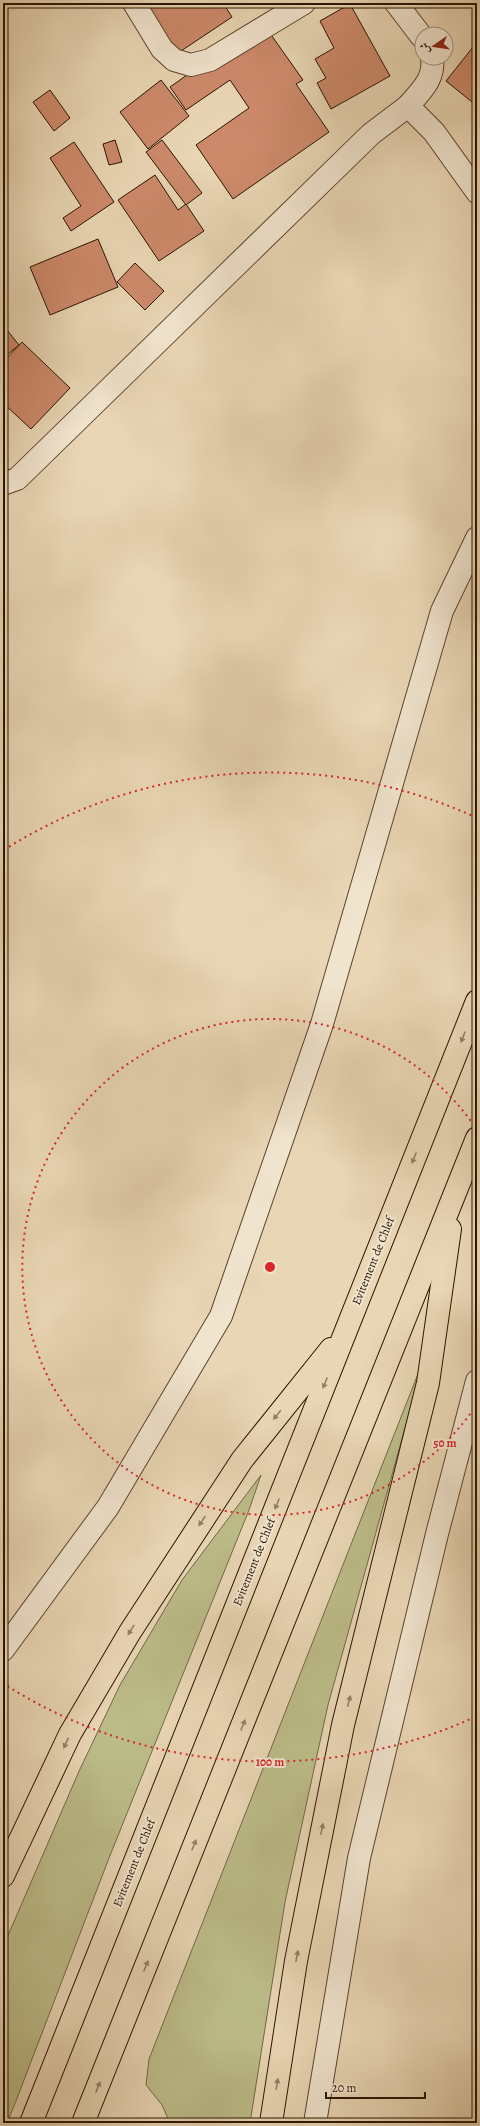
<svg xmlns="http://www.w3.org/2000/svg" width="480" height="2126" viewBox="0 0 480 2126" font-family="Alegreya,Amiri,serif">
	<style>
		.green { fill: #bcbc89; stroke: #736846 }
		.building { fill: #cd8a6b; stroke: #2a1402 }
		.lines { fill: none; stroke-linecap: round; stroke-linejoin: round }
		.street-casing { stroke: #5a442e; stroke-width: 24 }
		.highway-casing { stroke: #2a1402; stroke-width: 24 }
		.street { stroke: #f1e4ce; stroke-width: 22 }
		.highway { stroke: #e9d6b4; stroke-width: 22 }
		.oneway { fill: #937f64 }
		.ring { fill: none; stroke: #d62828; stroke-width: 2; stroke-dasharray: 2 4 }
		.labels { text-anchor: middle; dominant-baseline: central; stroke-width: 4; stroke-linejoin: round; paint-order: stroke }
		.street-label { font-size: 12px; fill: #2a1402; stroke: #f1e4ce }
		.centre { fill: #d62828; stroke: #f1e4ce; stroke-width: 2 }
		.ring-label { font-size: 12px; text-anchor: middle; font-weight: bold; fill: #d62828; stroke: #f1e4ce; stroke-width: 4; stroke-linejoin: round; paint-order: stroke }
	</style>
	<rect width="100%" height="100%" fill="#e9d6b4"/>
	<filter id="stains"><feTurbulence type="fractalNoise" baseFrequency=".005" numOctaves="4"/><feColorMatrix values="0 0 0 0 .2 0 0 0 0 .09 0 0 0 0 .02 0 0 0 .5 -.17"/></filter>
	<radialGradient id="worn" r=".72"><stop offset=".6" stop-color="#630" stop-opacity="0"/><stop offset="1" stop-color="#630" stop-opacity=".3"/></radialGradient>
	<g class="green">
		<polygon points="425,1356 328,1705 285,1902 250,2123 170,2123 162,2105 146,2085 149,2059"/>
		<polygon points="261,1475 249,1510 109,1858 16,2101 7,2123 3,2123 3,1947 80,1769 120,1685 182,1580"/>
	</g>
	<g class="building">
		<polygon points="141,3 223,3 232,17 175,55"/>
		<polygon points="350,4 390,76 331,109 317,83 326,78 315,59 334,48 320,21"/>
		<polygon points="262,22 303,80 296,84 329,132 233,199 196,145 249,108 230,80 186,110 170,87"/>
		<polygon points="477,42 477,106 446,81"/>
		<polygon points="161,80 189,116 148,149 120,112"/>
		<polygon points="50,90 70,118 54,131 33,102"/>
		<polygon points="115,140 122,162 109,165 103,144"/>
		<polygon points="162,140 202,193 186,205 146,152"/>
		<polygon points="74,142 114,202 71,231 63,218 81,206 50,158"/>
		<polygon points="155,175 178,210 186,204 204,231 159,261 118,200"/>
		<polygon points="98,239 118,287 50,315 30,267"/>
		<polygon points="135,263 164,291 145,310 117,282"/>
		<polygon points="3,325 19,345 3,358"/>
		<polygon points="22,342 70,388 31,429 3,403 3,362"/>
	</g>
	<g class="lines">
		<defs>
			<g id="street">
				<polyline points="134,3 162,49 174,60 191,65 210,60 304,3"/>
				<polyline points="396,3 422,37"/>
				<path d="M 408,106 C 421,91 435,79 432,58"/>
				<polyline points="3,484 17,479 371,134 408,106 434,132 477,192"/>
				<polyline points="3,1650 108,1507 221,1316 322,1024 442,611 477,538"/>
				<polyline points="315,2123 359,1858 437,1534 477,1381"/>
			</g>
			<g id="highway">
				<polyline points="3,1876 70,1734 130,1632 242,1460 331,1349"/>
				<polyline points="31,2123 477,1001"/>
				<polyline points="83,2123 477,1138"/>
				<polyline points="271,2123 296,1961 343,1725 428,1383 450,1229"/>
			</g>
		</defs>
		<use href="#street" class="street-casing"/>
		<use href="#highway" class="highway-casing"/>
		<use href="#street" class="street"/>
		<use href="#highway" class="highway"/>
	</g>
	<defs><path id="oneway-solid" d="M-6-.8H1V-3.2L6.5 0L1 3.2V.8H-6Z"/></defs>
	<g class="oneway">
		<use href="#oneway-solid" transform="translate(463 1037) rotate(112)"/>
		<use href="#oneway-solid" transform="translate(414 1158) rotate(112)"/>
		<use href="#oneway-solid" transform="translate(325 1383) rotate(112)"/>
		<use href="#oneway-solid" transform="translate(277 1415) rotate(129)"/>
		<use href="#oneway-solid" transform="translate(277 1504) rotate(112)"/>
		<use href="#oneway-solid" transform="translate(202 1521) rotate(123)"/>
		<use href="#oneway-solid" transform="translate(131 1630) rotate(122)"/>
		<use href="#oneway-solid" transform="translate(349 1701) rotate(-76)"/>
		<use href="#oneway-solid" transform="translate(243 1725) rotate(-68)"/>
		<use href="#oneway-solid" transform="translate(66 1743) rotate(115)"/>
		<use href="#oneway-solid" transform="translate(322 1829) rotate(-79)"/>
		<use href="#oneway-solid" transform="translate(194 1845) rotate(-68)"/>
		<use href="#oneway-solid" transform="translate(297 1956) rotate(-79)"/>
		<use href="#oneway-solid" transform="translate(146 1966) rotate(-68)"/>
		<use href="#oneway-solid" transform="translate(277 2084) rotate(-81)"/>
		<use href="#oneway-solid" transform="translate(98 2087) rotate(-68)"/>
	</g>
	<g class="ring">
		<path d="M477 1404A248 248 0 1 1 477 1130"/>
		<path d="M475 1717A495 495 0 0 1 4 1684M4 850A495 495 0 0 1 475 817"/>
	</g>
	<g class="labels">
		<g class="street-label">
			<text transform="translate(373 1261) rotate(-68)">Evitement de Chlef</text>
			<text transform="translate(254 1562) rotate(-68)">Evitement de Chlef</text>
			<text transform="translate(134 1863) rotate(-68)">Evitement de Chlef</text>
		</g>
	</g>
	<circle cx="270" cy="1267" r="6" class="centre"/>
	<g class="ring-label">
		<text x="445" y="1447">50 m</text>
		<text x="270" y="1766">100 m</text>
	</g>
	<rect width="480" height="2126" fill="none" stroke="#e9d6b4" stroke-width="16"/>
	<rect x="4" y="4" width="472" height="2118" fill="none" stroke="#2a1402" stroke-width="2"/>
	<rect x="8" y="8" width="464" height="2110" fill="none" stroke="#2a1402"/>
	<g transform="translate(434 46) rotate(257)"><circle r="19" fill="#f1e4ce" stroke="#a1917c"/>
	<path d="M0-3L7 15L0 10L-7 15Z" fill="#8f2418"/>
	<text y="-6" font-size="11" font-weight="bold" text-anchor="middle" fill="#2a1402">ش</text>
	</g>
	<path d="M326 2092v6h99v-6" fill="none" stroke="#2a1402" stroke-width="2"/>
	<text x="332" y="2092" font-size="12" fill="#2a1402" stroke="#f1e4ce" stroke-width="3" paint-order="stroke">20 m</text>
	<rect width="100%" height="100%" filter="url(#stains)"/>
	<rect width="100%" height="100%" fill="url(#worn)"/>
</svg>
